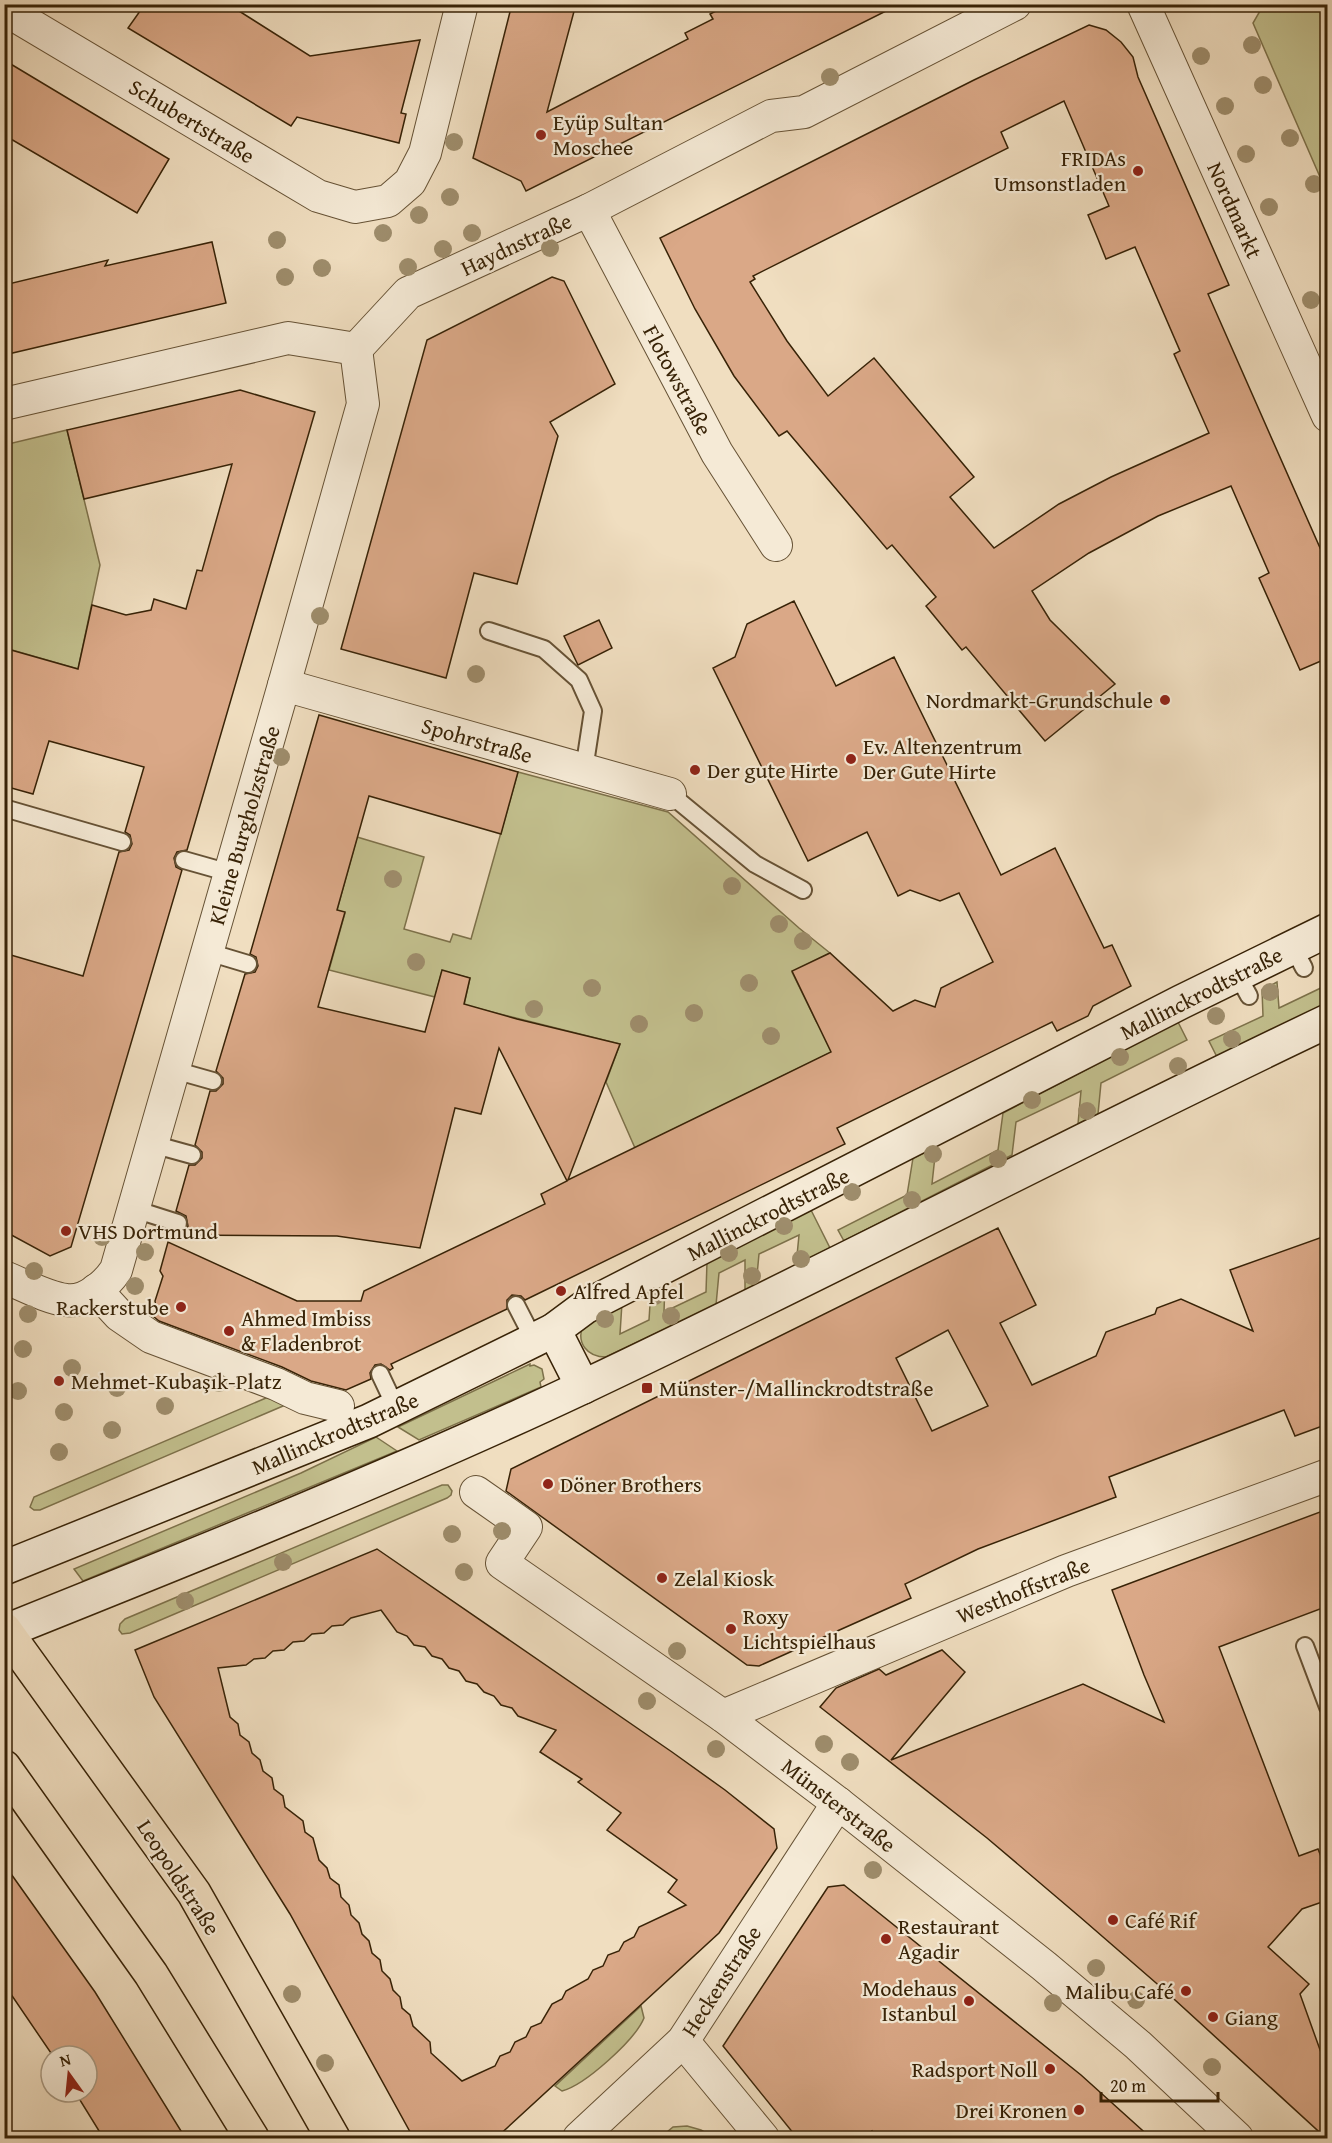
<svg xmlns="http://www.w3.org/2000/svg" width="1332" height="2143" viewBox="0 0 1332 2143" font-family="'Gentium Book Plus',serif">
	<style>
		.green { fill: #c2bf8d; stroke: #7d714a; stroke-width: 1.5 }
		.building { fill: #daa887; stroke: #382307; stroke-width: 1.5; fill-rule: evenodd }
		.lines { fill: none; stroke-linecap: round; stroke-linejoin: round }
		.lane-casing { stroke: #665235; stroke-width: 20 }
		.street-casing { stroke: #665235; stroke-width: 34 }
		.secondary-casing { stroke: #382307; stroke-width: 36 }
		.primary-casing { stroke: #382307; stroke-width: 36 }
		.lane { stroke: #f5ead6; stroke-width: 16 }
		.street { stroke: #f5ead6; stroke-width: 32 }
		.secondary { stroke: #f5ead6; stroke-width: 33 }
		.primary { stroke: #f0dec0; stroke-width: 33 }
		.tree { fill: #9e8d6c }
		.poi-dot { fill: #8f2418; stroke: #f5ead6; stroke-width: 2 }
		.labels { text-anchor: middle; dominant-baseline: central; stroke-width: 4.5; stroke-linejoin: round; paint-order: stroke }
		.street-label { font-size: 22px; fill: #382307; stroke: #f5ead6 }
		.poi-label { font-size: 22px; fill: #382307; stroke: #f5ead6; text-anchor: start }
	</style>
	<rect width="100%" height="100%" fill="#f0dec0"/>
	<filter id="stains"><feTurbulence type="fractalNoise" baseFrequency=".00333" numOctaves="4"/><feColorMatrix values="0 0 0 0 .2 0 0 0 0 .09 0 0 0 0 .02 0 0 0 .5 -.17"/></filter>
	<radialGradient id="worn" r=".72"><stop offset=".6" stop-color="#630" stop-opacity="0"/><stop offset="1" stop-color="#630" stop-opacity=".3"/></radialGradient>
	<g class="green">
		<polygon points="1264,4 1327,5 1327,193 1253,23"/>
		<polygon points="67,430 100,565 78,669 5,648 4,445"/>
		<polygon points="518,772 668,812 799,928 830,953 792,972 816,1021 836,1050 635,1148 606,1082 620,1044 464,1005 470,978 442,971 435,997 329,970 345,913 337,910 357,837 424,857 404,929 450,942 453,934 471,939"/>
		<polygon points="1277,982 1279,1008 1325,986 1326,1004 1217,1057 1209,1041 1263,1016 1262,990"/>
		<polygon points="1178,1022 1187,1040 1101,1083 1098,1114 1078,1124 1081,1091 1016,1122 1012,1155 844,1241 838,1230 907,1195 913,1158 936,1147 932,1184 998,1150 1003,1113"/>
		<path d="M 811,1210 L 830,1248 L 796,1266 L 799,1235 L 759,1254 L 756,1286 L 745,1291 L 745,1260 L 719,1273 L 716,1305 L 606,1357 C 587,1357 576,1343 583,1325 L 622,1303 L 620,1334 L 649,1320 L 651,1289 L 665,1282 L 664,1312 L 706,1292 L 707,1262 Z"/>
		<polygon points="530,1364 530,1366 534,1365 542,1369 544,1379 540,1382 541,1387 419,1440 398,1427"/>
		<polygon points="280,1392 286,1404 283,1406 40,1510 34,1510 30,1507 34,1497"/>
		<polygon points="376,1437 397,1451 83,1581 74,1569 301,1473"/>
		<polygon points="442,1485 448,1485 452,1491 451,1495 447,1498 130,1633 122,1634 119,1630 120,1624 125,1619"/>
		<path d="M 641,2006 L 644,2018 C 635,2040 585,2085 562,2091 L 555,2086 Z"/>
		<polygon points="687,2126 701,2130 715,2138 660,2138 673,2127"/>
	</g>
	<g class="building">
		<polygon points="145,4 228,4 310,56 420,40 401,113 406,114 399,143 297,117 291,126 128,28"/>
		<polygon points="512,4 576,4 547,112 688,39 685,33 713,19 710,14 730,4 900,4 526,191 521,181 473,158"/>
		<path d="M 1089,25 L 1106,30 L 1121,42 L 1133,57 L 1138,77 L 1229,285 L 1208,294 L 1328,566 L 1328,658 L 1300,670 L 1259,578 L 1269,573 L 1231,486 L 1158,516 L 1089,553 L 1032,591 L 1050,620 L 1115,684 L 1045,741 L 966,647 L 962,650 L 926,606 L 936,597 L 892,545 L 887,549 L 787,431 L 779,436 L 734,376 L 695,309 L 660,238 L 974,80 ZM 1064,101 L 1109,206 L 1088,215 L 1098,239 L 1106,259 L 1135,247 L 1180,351 L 1174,354 L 1209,433 L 1111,477 L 1059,504 L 994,548 L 950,497 L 974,477 L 874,358 L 828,396 L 787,341 L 750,282 L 755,279 L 753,276 L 1008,148 L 1001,132 Z"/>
		<polygon points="4,60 169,159 137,213 4,135"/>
		<polygon points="212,242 226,303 4,355 4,285 108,260 105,266"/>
		<polygon points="552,277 564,281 615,384 550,422 558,436 517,584 474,573 446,678 341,649 427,340"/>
		<polygon points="240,390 315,412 187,850 177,852 174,858 176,867 182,870 71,1247 50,1256 4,1231 4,953 83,976 119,852 129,850 132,844 130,835 125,832 144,767 49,741 33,794 4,786 4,648 78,669 92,605 126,615 151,610 154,599 186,609 197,570 202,571 232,464 84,499 67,430"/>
		<polygon points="794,601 836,686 894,657 1001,875 1055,848 1104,948 1112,945 1131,986 1093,1006 1088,1016 1057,1031 1052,1022 837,1128 845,1144 525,1300 521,1296 512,1295 507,1300 507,1309 391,1364 393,1368 390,1370 381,1364 375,1365 370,1373 371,1379 346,1390 311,1381 282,1367 159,1321 153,1316 156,1307 155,1301 163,1276 160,1271 168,1242 297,1301 361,1301 364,1291 545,1204 541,1194 567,1181 499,1048 481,1114 455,1108 420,1248 337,1236 170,1235 171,1232 180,1233 185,1231 188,1226 186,1216 176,1211 189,1165 195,1165 202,1158 202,1152 195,1145 210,1091 216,1091 223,1084 223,1078 216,1071 245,974 255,972 258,966 256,957 250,954 319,715 518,772 501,834 369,796 337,910 345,912 318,1007 425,1032 442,970 470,978 464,1004 517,1019 620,1044 568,1180 831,1052 792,971 830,953 893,1011 915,1000 935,1007 941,988 993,962 959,893 940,901 910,890 898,896 867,832 808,861 713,668 735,657 747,624"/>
		<polygon points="599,620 612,648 578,665 564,636"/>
		<path d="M 998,1228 L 1036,1305 L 1000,1323 L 1032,1385 L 1096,1356 L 1106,1332 L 1155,1314 L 1157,1308 L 1181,1299 L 1253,1331 L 1230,1270 L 1328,1235 L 1328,1424 L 1295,1436 L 1284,1410 L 1109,1477 L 1116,1497 L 978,1549 L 905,1584 L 911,1598 L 759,1666 L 747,1665 L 506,1491 L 511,1469 ZM 948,1330 L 988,1406 L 932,1431 L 896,1358 Z"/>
		<polygon points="1328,1509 1328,1606 1219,1647 1299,1856 1318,1849 1328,1874 1328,1900 1302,1909 1268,1947 1309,1984 1300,1994 1328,2072 1327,2139 1163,1989 1080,1917 987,1838 820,1707 836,1688 879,1669 886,1675 942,1650 965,1672 891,1760 1083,1684 1164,1722 1144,1675 1112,1590"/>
		<path d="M 377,1549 L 672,1752 L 725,1790 L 774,1829 L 777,1848 L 719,1933 L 495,2139 L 414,2139 L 290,1914 L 154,1697 L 135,1650 ZM 381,1610 L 397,1632 L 407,1636 L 414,1645 L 425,1647 L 432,1656 L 442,1659 L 449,1668 L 459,1671 L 466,1681 L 477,1684 L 484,1692 L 494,1696 L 501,1705 L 512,1708 L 518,1716 L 556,1730 L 540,1752 L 582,1779 L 578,1782 L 621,1813 L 607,1830 L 677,1880 L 668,1892 L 686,1905 L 639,1927 L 634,1937 L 624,1942 L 619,1951 L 608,1955 L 603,1966 L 593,1970 L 588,1979 L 566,1991 L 562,1999 L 552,2004 L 541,2023 L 531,2027 L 526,2037 L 515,2042 L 510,2052 L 500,2056 L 495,2066 L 462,2081 L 431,2053 L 430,2042 L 413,2026 L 410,2015 L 402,2008 L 400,1997 L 393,1990 L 390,1979 L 382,1971 L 380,1960 L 372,1953 L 369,1941 L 362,1934 L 359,1923 L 351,1915 L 349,1905 L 341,1897 L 339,1885 L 330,1878 L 327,1868 L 319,1860 L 313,1838 L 305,1832 L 303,1821 L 285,1807 L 283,1796 L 274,1789 L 272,1778 L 263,1771 L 260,1760 L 252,1753 L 249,1742 L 240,1735 L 238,1724 L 230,1717 L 218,1668 L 246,1665 L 254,1659 L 265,1658 L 273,1651 L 284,1650 L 293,1642 L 304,1641 L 312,1634 L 324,1633 L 332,1626 L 343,1625 L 351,1618 Z"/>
		<polygon points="4,1864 95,1992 186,2139 104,2139 75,2092 87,2092 87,2056 53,2056 4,1984"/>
		<polygon points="844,1885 1081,2075 1152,2139 877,2139 872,2131 864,2139 798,2139 723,2046 828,1887"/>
	</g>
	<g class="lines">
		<defs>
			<g id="lane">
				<polyline points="489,631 544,649 579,680 593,711 584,770"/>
				<polyline points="670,794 755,864 803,890"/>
				<polyline points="4,808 122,842"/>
				<polyline points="184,860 230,873"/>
				<polyline points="1293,947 1304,968"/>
				<polyline points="208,952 248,964"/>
				<polyline points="1237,974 1249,996"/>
				<polyline points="174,1070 213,1081"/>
				<polyline points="152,1144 192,1155"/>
				<polyline points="134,1209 178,1223"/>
				<polyline points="516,1305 534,1340"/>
				<polyline points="380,1374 396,1408"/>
				<polyline points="1305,1646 1328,1707"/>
			</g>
			<g id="street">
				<polyline points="1143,4 1328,416"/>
				<polyline points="4,9 318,196 355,207 388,201 410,182 425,153 462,4"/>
				<polyline points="589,210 717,453 776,545"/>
				<polyline points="4,404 288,338 356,349 408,293 589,210 771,116 804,112 1015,4"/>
				<polyline points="284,685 670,794"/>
				<path d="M 4,1277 C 22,1284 47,1298 66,1300 C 85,1303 106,1285 116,1270 L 284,685 L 363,404 L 356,349"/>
				<polyline points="96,1290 119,1315 151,1337 276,1384 305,1398 338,1406"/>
				<polyline points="476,1492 526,1527 502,1563 723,1716 838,1803 1044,1966 1138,2045 1237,2138"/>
				<polyline points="723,1716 1066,1571 1328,1475"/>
				<polyline points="683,2041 763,2138"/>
				<polyline points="579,2138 683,2041 838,1803"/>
			</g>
			<g id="secondary">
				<polyline points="554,1330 583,1387"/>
				<polyline points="4,1568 369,1421 534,1340 554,1330 585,1307 1181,1002 1328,930"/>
				<path d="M 6,1631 C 201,1553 396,1475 585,1386 C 835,1268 1079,1139 1328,1021"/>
			</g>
			<g id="primary">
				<polyline points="4,1629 194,1893 333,2138"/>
				<polyline points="4,1767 151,1974 252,2138"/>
			</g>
		</defs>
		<use href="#lane" class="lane-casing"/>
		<use href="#street" class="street-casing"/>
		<use href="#secondary" class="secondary-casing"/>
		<use href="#primary" class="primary-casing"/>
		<use href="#lane" class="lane"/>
		<use href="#street" class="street"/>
		<use href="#secondary" class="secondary"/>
		<use href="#primary" class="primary"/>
	</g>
	<g class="tree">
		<circle cx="1252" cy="45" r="9"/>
		<circle cx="1201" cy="56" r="9"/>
		<circle cx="830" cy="77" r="9"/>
		<circle cx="1263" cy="85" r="9"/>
		<circle cx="1225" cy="106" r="9"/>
		<circle cx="1290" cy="138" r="9"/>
		<circle cx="454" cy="142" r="9"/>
		<circle cx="1246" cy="154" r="9"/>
		<circle cx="1314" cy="184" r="9"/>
		<circle cx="450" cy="197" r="9"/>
		<circle cx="1269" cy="207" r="9"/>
		<circle cx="419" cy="215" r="9"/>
		<circle cx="383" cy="233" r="9"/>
		<circle cx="472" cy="233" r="9"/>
		<circle cx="277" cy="240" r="9"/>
		<circle cx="550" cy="248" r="9"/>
		<circle cx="443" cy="249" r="9"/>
		<circle cx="408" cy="267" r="9"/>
		<circle cx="322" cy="268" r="9"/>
		<circle cx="285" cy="277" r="9"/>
		<circle cx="1311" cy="300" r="9"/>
		<circle cx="320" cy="616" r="9"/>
		<circle cx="476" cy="674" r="9"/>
		<circle cx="281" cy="757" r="9"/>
		<circle cx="393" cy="879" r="9"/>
		<circle cx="732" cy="886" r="9"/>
		<circle cx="779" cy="924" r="9"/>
		<circle cx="803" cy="941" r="9"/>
		<circle cx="416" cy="962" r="9"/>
		<circle cx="749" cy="983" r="9"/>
		<circle cx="592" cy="988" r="9"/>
		<circle cx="1270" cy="992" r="9"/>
		<circle cx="534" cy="1009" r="9"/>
		<circle cx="694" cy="1013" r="9"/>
		<circle cx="1216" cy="1016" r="9"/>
		<circle cx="639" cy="1024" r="9"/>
		<circle cx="771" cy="1036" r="9"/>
		<circle cx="1232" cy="1039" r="9"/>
		<circle cx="1120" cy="1057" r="9"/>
		<circle cx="1178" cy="1066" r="9"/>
		<circle cx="1032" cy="1100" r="9"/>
		<circle cx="1087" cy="1111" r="9"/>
		<circle cx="933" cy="1154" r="9"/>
		<circle cx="998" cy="1159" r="9"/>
		<circle cx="852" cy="1192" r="9"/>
		<circle cx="912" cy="1200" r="9"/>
		<circle cx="784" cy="1226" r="9"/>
		<circle cx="102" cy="1237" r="9"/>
		<circle cx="145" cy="1252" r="9"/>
		<circle cx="729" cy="1253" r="9"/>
		<circle cx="801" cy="1259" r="9"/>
		<circle cx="34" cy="1271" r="9"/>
		<circle cx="752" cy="1276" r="9"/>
		<circle cx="135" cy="1286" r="9"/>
		<circle cx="655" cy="1296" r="9"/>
		<circle cx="28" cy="1314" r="9"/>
		<circle cx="671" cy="1316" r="9"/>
		<circle cx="605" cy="1319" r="9"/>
		<circle cx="23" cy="1349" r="9"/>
		<circle cx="72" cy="1368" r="9"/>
		<circle cx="219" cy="1383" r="9"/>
		<circle cx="117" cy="1388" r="9"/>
		<circle cx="18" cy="1391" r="9"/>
		<circle cx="165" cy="1406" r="9"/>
		<circle cx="64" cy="1412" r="9"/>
		<circle cx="112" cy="1430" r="9"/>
		<circle cx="59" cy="1452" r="9"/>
		<circle cx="502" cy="1531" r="9"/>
		<circle cx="452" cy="1534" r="9"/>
		<circle cx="283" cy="1562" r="9"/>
		<circle cx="464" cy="1572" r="9"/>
		<circle cx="185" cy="1601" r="9"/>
		<circle cx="677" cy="1651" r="9"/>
		<circle cx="647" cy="1701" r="9"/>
		<circle cx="824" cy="1744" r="9"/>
		<circle cx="716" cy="1749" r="9"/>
		<circle cx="850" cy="1762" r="9"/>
		<circle cx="873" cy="1870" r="9"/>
		<circle cx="1096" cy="1968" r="9"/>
		<circle cx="292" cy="1994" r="9"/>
		<circle cx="1136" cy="2000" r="9"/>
		<circle cx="1053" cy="2003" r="9"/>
		<circle cx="325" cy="2063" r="9"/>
		<circle cx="1212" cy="2067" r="9"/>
	</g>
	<g class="poi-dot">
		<circle cx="541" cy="135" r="6"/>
		<circle cx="1138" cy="171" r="6"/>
		<circle cx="1165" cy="700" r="6"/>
		<circle cx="851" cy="759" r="6"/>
		<circle cx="695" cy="770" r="6"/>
		<circle cx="66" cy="1231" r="6"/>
		<circle cx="561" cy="1291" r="6"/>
		<circle cx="181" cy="1307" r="6"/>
		<circle cx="229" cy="1331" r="6"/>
		<circle cx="59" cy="1381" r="6"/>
		<rect x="641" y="1382" width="12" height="12" rx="3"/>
		<circle cx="548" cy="1484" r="6"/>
		<circle cx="662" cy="1578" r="6"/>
		<circle cx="731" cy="1629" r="6"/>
		<circle cx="1113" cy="1920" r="6"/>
		<circle cx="886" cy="1939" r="6"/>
		<circle cx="1186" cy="1991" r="6"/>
		<circle cx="969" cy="2001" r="6"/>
		<circle cx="1213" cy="2017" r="6"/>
		<circle cx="1050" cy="2069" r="6"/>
		<circle cx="1079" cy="2110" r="6"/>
	</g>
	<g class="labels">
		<g class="street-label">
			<text transform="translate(192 121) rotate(31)">Schubertstraße</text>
			<text transform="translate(1235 210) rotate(66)">Nordmarkt</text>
			<text transform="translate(516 244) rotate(-25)">Haydnstraße</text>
			<text transform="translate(678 380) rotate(62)">Flotowstraße</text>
			<text transform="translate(477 740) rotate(16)">Spohrstraße</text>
			<text transform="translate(244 825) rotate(-74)">Kleine Burgholzstraße</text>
			<text transform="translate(1201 993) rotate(-27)">Mallinckrodtstraße</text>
			<text transform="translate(768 1214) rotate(-27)">Mallinckrodtstraße</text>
			<text transform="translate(335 1433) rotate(-23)">Mallinckrodtstraße</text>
			<text transform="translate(1023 1590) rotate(-22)">Westhoffstraße</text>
			<text transform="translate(839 1805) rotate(38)">Münsterstraße</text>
			<text transform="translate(179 1877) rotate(57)">Leopoldstraße</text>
			<text transform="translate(721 1981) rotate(-57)">Heckenstraße</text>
		</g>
		<g class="poi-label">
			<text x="553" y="122">Eyüp Sultan<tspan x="553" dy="25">Moschee</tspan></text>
			<text x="1126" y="158" text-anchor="end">FRIDAs<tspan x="1126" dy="25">Umsonstladen</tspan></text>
			<text x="1153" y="700" text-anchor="end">Nordmarkt-Grundschule</text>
			<text x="863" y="746">Ev. Altenzentrum<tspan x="863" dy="25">Der Gute Hirte</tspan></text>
			<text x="707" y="770">Der gute Hirte</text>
			<text x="78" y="1231">VHS Dortmund</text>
			<text x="573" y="1291">Alfred Apfel</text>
			<text x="169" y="1307" text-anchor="end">Rackerstube</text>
			<text x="241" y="1318">Ahmed Imbiss<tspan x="241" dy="25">&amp; Fladenbrot</tspan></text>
			<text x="71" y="1381">Mehmet-Kubaşık-Platz</text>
			<text x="659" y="1388">Münster-/Mallinckrodtstraße</text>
			<text x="560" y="1484">Döner Brothers</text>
			<text x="674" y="1578">Zelal Kiosk</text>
			<text x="743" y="1616">Roxy<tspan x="743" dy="25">Lichtspielhaus</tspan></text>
			<text x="1125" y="1920">Café Rif</text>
			<text x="898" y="1926">Restaurant<tspan x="898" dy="25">Agadir</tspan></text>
			<text x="957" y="1988" text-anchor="end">Modehaus<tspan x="957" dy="25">Istanbul</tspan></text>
			<text x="1174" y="1991" text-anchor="end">Malibu Café</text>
			<text x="1225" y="2017">Giang</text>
			<text x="1038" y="2069" text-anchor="end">Radsport Noll</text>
			<text x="1067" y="2110" text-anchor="end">Drei Kronen</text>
		</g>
	</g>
	<rect width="1332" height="2143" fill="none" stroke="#f0dec0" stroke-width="24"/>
	<rect x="6" y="6" width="1320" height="2131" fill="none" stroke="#382307" stroke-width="3"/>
	<rect x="12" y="12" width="1308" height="2119" fill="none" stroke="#382307" stroke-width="1.5"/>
	<g transform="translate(69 2074) rotate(345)"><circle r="28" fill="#f5ead6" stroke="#a99a83" stroke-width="1.5"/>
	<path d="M0-4.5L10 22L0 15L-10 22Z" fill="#8f2418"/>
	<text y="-9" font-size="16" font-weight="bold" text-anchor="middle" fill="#382307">N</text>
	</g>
	<path d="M1101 2092v9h117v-9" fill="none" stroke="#382307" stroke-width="3"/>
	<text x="1110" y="2092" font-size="18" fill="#382307" stroke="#f5ead6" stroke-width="4.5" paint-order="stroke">20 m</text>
	<rect width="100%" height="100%" filter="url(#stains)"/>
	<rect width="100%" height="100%" fill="url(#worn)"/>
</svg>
